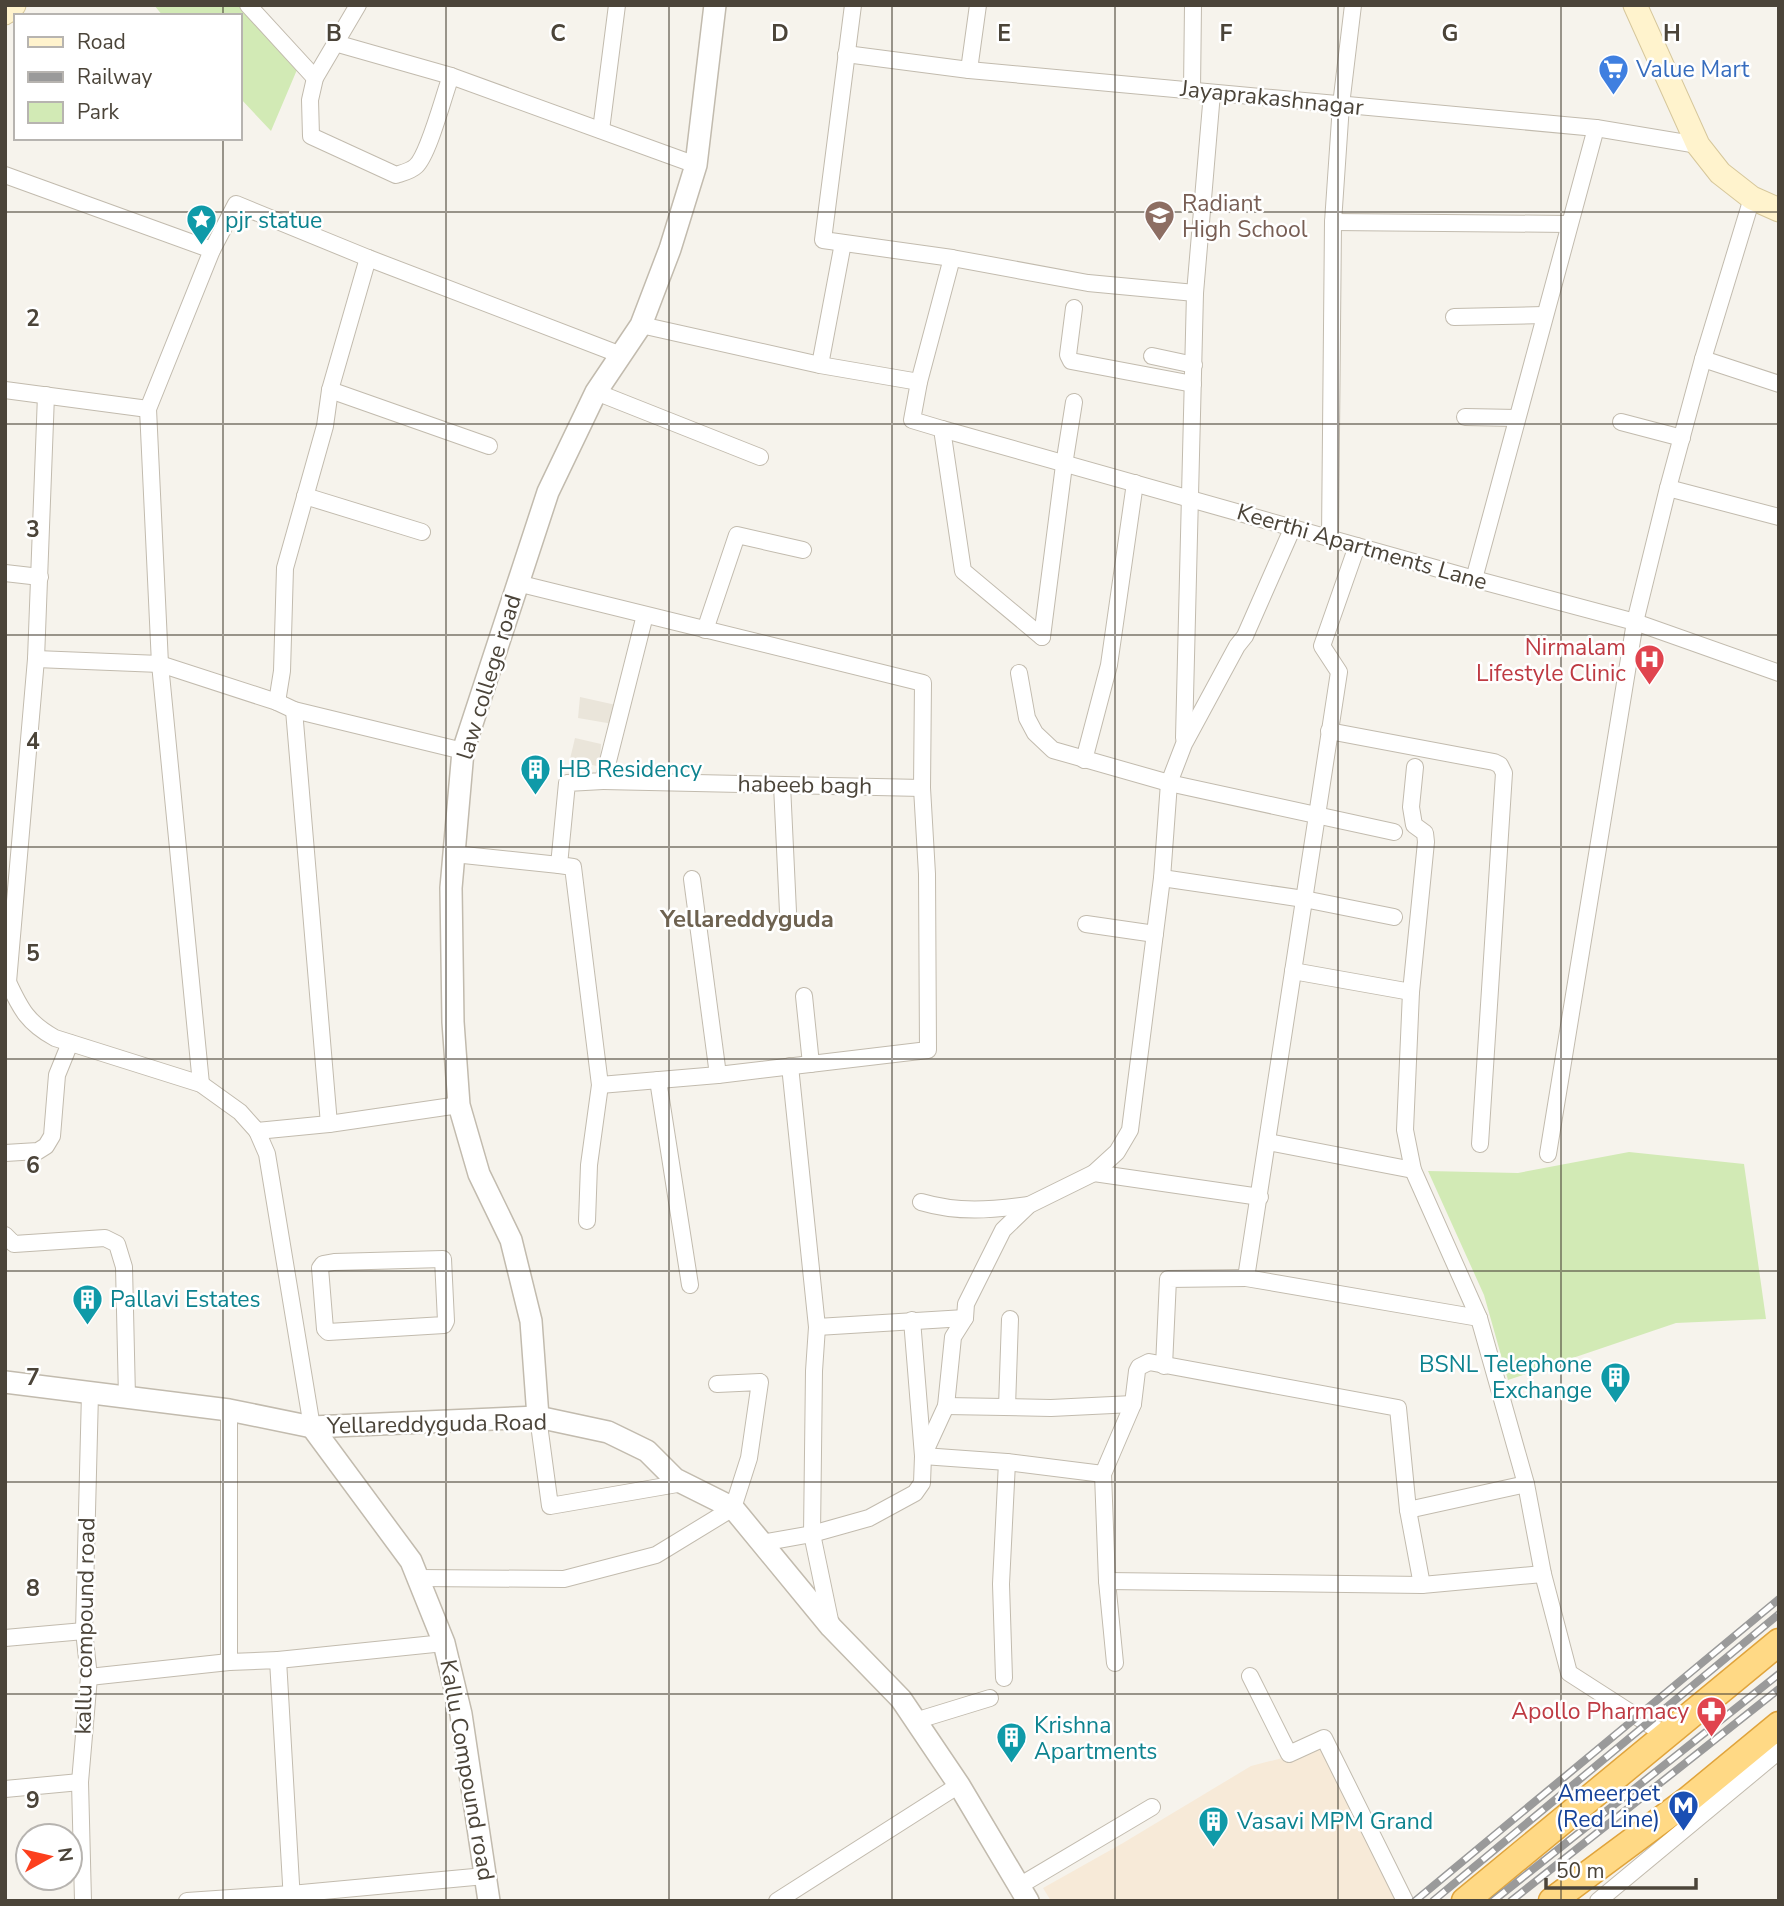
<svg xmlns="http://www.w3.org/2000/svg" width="1784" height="1906" viewBox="0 0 1784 1906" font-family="'Nunito Sans',sans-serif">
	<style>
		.residential { fill: #eae5da }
		.commercial { fill: #f7ead8 }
		.green { fill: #d2eab5 }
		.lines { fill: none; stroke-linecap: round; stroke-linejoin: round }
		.minor-casing { stroke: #c2bbae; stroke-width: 18 }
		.tertiary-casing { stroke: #c2bbae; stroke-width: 24 }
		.secondary-casing { stroke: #d6c79b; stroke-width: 25 }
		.trunk-casing { stroke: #e0a43c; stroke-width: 29 }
		.minor { stroke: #fff; stroke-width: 16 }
		.tertiary { stroke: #fff; stroke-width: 21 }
		.secondary { stroke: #fff3cd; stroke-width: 23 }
		.trunk { stroke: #ffd985; stroke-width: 26 }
		.rail-casing { stroke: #9a9a9a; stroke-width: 8 }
		.rail { stroke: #fff; stroke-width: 5; stroke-dasharray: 16; stroke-linecap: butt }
		.grid { fill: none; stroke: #4b4439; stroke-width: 2; stroke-opacity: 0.55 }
		.labels { text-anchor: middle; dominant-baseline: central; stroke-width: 5; stroke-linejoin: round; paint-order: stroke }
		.shop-label { font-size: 23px; fill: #366cbe; stroke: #fff; text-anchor: start }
		.street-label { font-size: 23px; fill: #4b4439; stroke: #fff }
		.education-label { font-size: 23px; fill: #785e54; stroke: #fff; text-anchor: start }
		.culture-label { font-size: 23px; fill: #0d838f; stroke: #fff; text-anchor: start }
		.health-label { font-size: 23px; fill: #be3a42; stroke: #fff; text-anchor: end }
		.transit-label { font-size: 23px; fill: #164399; stroke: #fff; text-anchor: end }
		.neighbourhood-label { font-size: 24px; font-weight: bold; fill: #6e6250; stroke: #fff }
		.grid-label { font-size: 23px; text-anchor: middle; font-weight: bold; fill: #4b4439; stroke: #fff; stroke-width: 5; stroke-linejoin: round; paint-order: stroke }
	</style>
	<rect width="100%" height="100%" fill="#f6f3ec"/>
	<g class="residential">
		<polygon points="580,697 616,705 613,724 578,718"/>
		<polygon points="575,738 601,744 600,767 570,759"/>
	</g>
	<polygon class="commercial" points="1323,1741 1397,1901 1051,1901 1043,1888 1123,1843 1251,1766 1290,1756"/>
	<g class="green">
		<polygon points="154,5 239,5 299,65 271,131 240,98 240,16 163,16"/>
		<polygon points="1629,1152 1744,1164 1766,1319 1676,1323 1508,1380 1484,1295 1428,1171 1518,1173"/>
	</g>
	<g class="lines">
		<defs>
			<g id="minor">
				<polyline points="248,5 315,78"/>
				<path d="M 358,5 L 315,78 L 310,100 L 311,136 L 396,175 C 402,173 411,171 416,166 C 429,154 444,94 451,76"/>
				<polyline points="853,5 823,240 952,258 1088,283 1195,293"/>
				<polyline points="335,43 451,76 696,165"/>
				<polyline points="846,54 969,70 1596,128 1698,145"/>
				<polyline points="969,70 978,5"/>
				<polyline points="1192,90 1193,5"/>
				<polyline points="601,130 617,5"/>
				<polyline points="5,175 212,250"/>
				<polyline points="1333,222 1569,224"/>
				<polyline points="952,258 919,382 912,420 942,429 963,571 1042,637"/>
				<polyline points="1074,308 1068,355 1071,361 1193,384"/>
				<polyline points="1454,317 1544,315"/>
				<polyline points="641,325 820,365 919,382"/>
				<polyline points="1152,356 1194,365"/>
				<polyline points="1703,359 1779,384"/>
				<polyline points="820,365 843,243"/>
				<polyline points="5,390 148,409"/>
				<polyline points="330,390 489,446"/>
				<polyline points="596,392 760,457"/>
				<polyline points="1465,417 1517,418"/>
				<polyline points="1621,422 1682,438"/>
				<polyline points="942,429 1474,579 1635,622 1779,673"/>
				<polyline points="1668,488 1779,517"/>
				<polyline points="305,496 422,532"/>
				<polyline points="1330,538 1333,222 1341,105 1353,5"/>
				<polyline points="1357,546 1322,646 1339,672 1246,1278 1479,1318"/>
				<polyline points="5,573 40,577"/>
				<polyline points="1474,579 1596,128"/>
				<polyline points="517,583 923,683 922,788 927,874 928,1050 718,1075 600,1085"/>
				<polyline points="705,630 737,535 803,550"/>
				<polyline points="1042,637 1064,465 1074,402"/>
				<polyline points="36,659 160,664 277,702 294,710 463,751"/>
				<polyline points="1019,673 1027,718 1035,733 1053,750 1169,783 1394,832"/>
				<polyline points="277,702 282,671 285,568 325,426 330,390 368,258"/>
				<polyline points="294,710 329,1124"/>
				<polyline points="1329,731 1494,762 1500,765 1504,773 1480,1144"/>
				<polyline points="1184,738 1195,293 1212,93"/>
				<polyline points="1084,760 1109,665 1135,483"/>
				<polyline points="1415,767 1411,807 1414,825 1425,833 1426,842 1411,992 1405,1130 1413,1170 1479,1318 1526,1484 1543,1574 1569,1673 1667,1736"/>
				<polyline points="603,781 922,788"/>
				<polyline points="782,785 788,912"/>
				<polyline points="454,854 559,865"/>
				<polyline points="1162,878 1304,899 1394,917"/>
				<polyline points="692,879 718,1075"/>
				<polyline points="1086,924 1155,934"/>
				<polyline points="1293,971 1411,992"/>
				<path d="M 5,982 L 8,982 C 21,1010 28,1023 55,1038 L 201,1084 L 240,1112 L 257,1131 L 329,1124 L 459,1105"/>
				<polyline points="8,982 36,659 46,395"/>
				<polyline points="804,996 811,1064"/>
				<polyline points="790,1066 817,1327 814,1371 812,1534 831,1625"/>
				<polyline points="658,1080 690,1285"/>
				<polyline points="201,1084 160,664 148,409 212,250 236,204 368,258 621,355"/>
				<polyline points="257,1131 267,1154 312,1427"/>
				<polyline points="1268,1142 1413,1170"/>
				<polyline points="5,1153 38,1151 46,1146 52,1136 57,1075 70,1043"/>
				<polyline points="1548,1154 1635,622 1668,488 1703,359 1752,198"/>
				<polyline points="1094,1173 1260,1197"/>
				<path d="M 921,1202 C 958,1213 991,1210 1029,1205"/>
				<polyline points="587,1221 589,1165 600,1085 573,867 559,865 567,783 603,781 645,615"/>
				<polyline points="5,1235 14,1244 105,1238 117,1244 124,1267 127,1397"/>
				<polygon points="443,1259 446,1321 444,1325 328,1332 325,1329 320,1268 323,1264 334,1262"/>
				<polyline points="912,1320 923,1456 1007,1462 1103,1474"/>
				<polyline points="817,1327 965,1318"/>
				<polyline points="1164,1366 1168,1279 1246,1278"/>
				<polyline points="946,1406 1051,1408 1133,1404"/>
				<polyline points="1007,1407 1010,1319"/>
				<polyline points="229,1410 229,1662 278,1660 292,1901"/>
				<polyline points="538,1417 550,1506 683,1483"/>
				<polyline points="1408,1510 1526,1484"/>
				<polyline points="762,1543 812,1534 869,1518 915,1493 922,1483 923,1456 946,1406 953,1337 965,1318 966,1304 1003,1230 1029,1205 1094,1173 1117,1152 1130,1130 1162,878 1169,783 1184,744 1237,646 1245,636 1293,527"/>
				<polyline points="419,1578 564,1579 656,1555 733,1508 749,1458 760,1382 717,1384"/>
				<polyline points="1107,1581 1422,1585 1543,1574"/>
				<polyline points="5,1638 84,1631"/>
				<polyline points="278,1660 444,1643"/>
				<polyline points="1115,1663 1107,1581 1103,1474 1133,1404 1137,1371 1139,1367 1149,1362 1398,1408 1408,1510 1422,1585"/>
				<polyline points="1250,1676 1289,1754 1324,1738 1405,1901"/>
				<polyline points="89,1677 229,1662"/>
				<polyline points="1004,1678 1001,1584 1007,1462"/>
				<polyline points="915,1721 990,1698"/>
				<polyline points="5,1789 80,1782"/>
				<polyline points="1019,1886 1152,1807"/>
				<polyline points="83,1901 80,1782 89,1677 84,1631 90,1393"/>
				<polyline points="187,1901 291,1894 485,1876"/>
				<polyline points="777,1901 959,1785"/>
				<polyline points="1598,1901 1779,1751"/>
			</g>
			<g id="tertiary">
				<polyline points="5,1382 229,1410 312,1427 538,1417 608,1432 647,1451 675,1479 733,1508 831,1627 901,1699 959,1785 1028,1901"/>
				<polyline points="538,1417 531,1321 511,1240 479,1174 459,1105 453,1022 451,888 463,751 548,492 596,392 641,325 670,249 696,165 715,5"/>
				<polyline points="312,1427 411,1561 444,1643 461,1714 489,1901"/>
			</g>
			<g id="secondary">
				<polyline points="1635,5 1698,145 1720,173 1752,198 1779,210"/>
				<polyline points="5,13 14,5"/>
			</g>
			<g id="trunk">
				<polyline points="1465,1901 1779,1642"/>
				<polyline points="1552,1901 1688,1800 1779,1725"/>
			</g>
		</defs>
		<use href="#minor" class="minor-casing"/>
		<use href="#tertiary" class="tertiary-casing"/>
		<use href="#secondary" class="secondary-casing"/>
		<use href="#trunk" class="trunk-casing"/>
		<use href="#minor" class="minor"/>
		<use href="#tertiary" class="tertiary"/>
		<use href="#secondary" class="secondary"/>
		<use href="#trunk" class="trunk"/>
		<defs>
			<g id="rail">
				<polyline points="1415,1901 1779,1599"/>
				<polyline points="1433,1901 1779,1614"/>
				<polyline points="1493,1901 1779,1674"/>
				<polyline points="1511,1901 1779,1689"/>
			</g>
		</defs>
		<use href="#rail" class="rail-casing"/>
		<use href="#rail" class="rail"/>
	</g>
	<path class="grid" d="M 223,5 L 223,16M 446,5 L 446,1901M 669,5 L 669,1901M 892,5 L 892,1901M 1115,5 L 1115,1901M 1338,5 L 1338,1901M 1561,5 L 1561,1901M 223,138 L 223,1901M 5,212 L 1779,212M 5,424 L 1779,424M 5,635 L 1779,635M 5,847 L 1779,847M 5,1059 L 1779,1059M 5,1271 L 1779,1271M 5,1482 L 1779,1482M 5,1694 L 1779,1694"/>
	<defs>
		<symbol id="supermarket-pin" viewBox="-11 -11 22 30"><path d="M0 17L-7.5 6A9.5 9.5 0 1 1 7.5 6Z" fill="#3f7fe0" stroke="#fff"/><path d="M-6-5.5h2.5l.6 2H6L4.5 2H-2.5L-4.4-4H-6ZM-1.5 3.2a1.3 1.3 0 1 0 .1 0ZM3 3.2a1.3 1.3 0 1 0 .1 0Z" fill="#fff"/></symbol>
		<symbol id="university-pin" viewBox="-11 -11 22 30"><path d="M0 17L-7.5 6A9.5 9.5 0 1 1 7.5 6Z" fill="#8d6e63" stroke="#fff"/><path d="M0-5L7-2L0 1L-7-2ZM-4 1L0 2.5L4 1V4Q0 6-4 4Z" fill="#fff"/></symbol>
		<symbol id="sight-pin" viewBox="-11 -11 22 30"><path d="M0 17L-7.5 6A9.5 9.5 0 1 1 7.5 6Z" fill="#0f9aa8" stroke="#fff"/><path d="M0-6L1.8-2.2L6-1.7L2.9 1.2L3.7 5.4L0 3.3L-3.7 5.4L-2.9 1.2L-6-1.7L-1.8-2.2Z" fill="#fff"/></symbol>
		<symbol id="hospital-pin" viewBox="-11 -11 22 30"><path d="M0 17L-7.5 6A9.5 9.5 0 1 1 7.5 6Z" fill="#e0444e" stroke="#fff"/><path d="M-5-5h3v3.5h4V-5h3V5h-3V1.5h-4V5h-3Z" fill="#fff"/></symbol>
		<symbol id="building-pin" viewBox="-11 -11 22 30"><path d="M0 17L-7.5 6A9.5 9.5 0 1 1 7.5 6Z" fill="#0f9aa8" stroke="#fff"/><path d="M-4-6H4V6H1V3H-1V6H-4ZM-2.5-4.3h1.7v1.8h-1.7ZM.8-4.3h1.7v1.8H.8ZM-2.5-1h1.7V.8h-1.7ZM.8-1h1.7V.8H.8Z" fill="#fff"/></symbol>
		<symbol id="pharmacy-pin" viewBox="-11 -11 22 30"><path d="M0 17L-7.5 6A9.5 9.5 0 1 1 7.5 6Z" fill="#e0444e" stroke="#fff"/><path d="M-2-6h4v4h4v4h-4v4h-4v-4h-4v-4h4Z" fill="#fff"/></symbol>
		<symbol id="metro-pin" viewBox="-11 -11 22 30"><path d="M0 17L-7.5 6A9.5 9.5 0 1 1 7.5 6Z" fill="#1a4fb4" stroke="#fff"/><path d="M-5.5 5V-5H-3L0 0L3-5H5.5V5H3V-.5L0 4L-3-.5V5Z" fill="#fff"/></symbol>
	</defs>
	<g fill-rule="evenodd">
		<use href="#supermarket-pin" x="1596" y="52" width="35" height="47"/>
		<use href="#university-pin" x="1142" y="198" width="35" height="47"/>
		<use href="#sight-pin" x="184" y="202" width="35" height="47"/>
		<use href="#hospital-pin" x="1632" y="642" width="35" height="47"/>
		<use href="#building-pin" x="518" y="752" width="35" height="47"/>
		<use href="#building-pin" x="70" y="1282" width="35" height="47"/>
		<use href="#building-pin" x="1598" y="1360" width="35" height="47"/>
		<use href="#pharmacy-pin" x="1694" y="1694" width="35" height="47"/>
		<use href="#building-pin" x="994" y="1720" width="35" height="47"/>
		<use href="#metro-pin" x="1666" y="1788" width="35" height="47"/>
		<use href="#building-pin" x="1196" y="1804" width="35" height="47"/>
	</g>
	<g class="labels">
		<g class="shop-label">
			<text x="1636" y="69">Value Mart</text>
		</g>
		<g class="street-label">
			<text transform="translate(1272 98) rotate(6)">Jayaprakashnagar</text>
			<text transform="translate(1362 547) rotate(16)">Keerthi Apartments Lane</text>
			<text transform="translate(489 677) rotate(-73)">law college road</text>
			<text transform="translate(805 785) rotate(1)">habeeb bagh</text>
			<text transform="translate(437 1424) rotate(-1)">Yellareddyguda Road</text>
			<text transform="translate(85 1626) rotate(-89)">kallu compound road</text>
			<text transform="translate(467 1770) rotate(80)">Kallu Compound road</text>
		</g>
		<g class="education-label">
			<text x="1182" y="203">Radiant<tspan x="1182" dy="26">High School</tspan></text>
		</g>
		<g class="culture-label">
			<text x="225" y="220">pjr statue</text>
			<text x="558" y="769">HB Residency</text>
			<text x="110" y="1299">Pallavi Estates</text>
			<text x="1592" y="1364" text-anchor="end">BSNL Telephone<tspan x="1592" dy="26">Exchange</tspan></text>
			<text x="1034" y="1725">Krishna<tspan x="1034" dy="26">Apartments</tspan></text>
			<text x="1237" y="1821">Vasavi MPM Grand</text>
		</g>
		<g class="health-label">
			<text x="1626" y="647">Nirmalam<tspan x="1626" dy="26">Lifestyle Clinic</tspan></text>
			<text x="1689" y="1711">Apollo Pharmacy</text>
		</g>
		<g class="transit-label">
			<text x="1660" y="1793">Ameerpet<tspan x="1660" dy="26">(Red Line)</tspan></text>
		</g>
		<g class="neighbourhood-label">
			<text x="747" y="919">Yellareddyguda</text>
		</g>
	</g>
	<g class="grid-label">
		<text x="334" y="41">B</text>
		<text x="558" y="41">C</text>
		<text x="780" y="41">D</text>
		<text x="1004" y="41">E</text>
		<text x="1226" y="41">F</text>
		<text x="1450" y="41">G</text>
		<text x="1672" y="41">H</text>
		<text x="33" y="326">2</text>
		<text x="33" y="537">3</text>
		<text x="33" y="749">4</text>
		<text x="33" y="961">5</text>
		<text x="33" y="1173">6</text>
		<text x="33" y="1385">7</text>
		<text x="33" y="1596">8</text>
		<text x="33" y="1808">9</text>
	</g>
	<rect width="1784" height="1906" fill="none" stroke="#4b4439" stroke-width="14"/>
	<rect x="14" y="14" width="228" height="126" fill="#ffffff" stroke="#b7b4b0" stroke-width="2"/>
	<rect x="28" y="37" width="35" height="10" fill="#fff3cd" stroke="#b7b4b0" stroke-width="2"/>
	<text x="77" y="49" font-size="21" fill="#4b4439">Road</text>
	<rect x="28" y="72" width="35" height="10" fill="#9a9a9a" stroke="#b7b4b0" stroke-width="2"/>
	<text x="77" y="84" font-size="21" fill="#4b4439">Railway</text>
	<rect x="28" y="102" width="35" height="21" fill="#d2eab5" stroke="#b7b4b0" stroke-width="2"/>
	<text x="77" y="119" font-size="21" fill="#4b4439">Park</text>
	<g transform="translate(49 1857) rotate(82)"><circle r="33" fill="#ffffff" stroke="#b7b4b0" stroke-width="2"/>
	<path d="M0-5L12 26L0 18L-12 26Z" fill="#fc3f1d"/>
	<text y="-10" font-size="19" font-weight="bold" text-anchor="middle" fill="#4b4439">N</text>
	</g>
	<path d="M1546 1878v10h150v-10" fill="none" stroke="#4b4439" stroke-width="3.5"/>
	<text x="1556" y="1878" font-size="21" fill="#4b4439" stroke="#ffffff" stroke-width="5" paint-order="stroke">50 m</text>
</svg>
